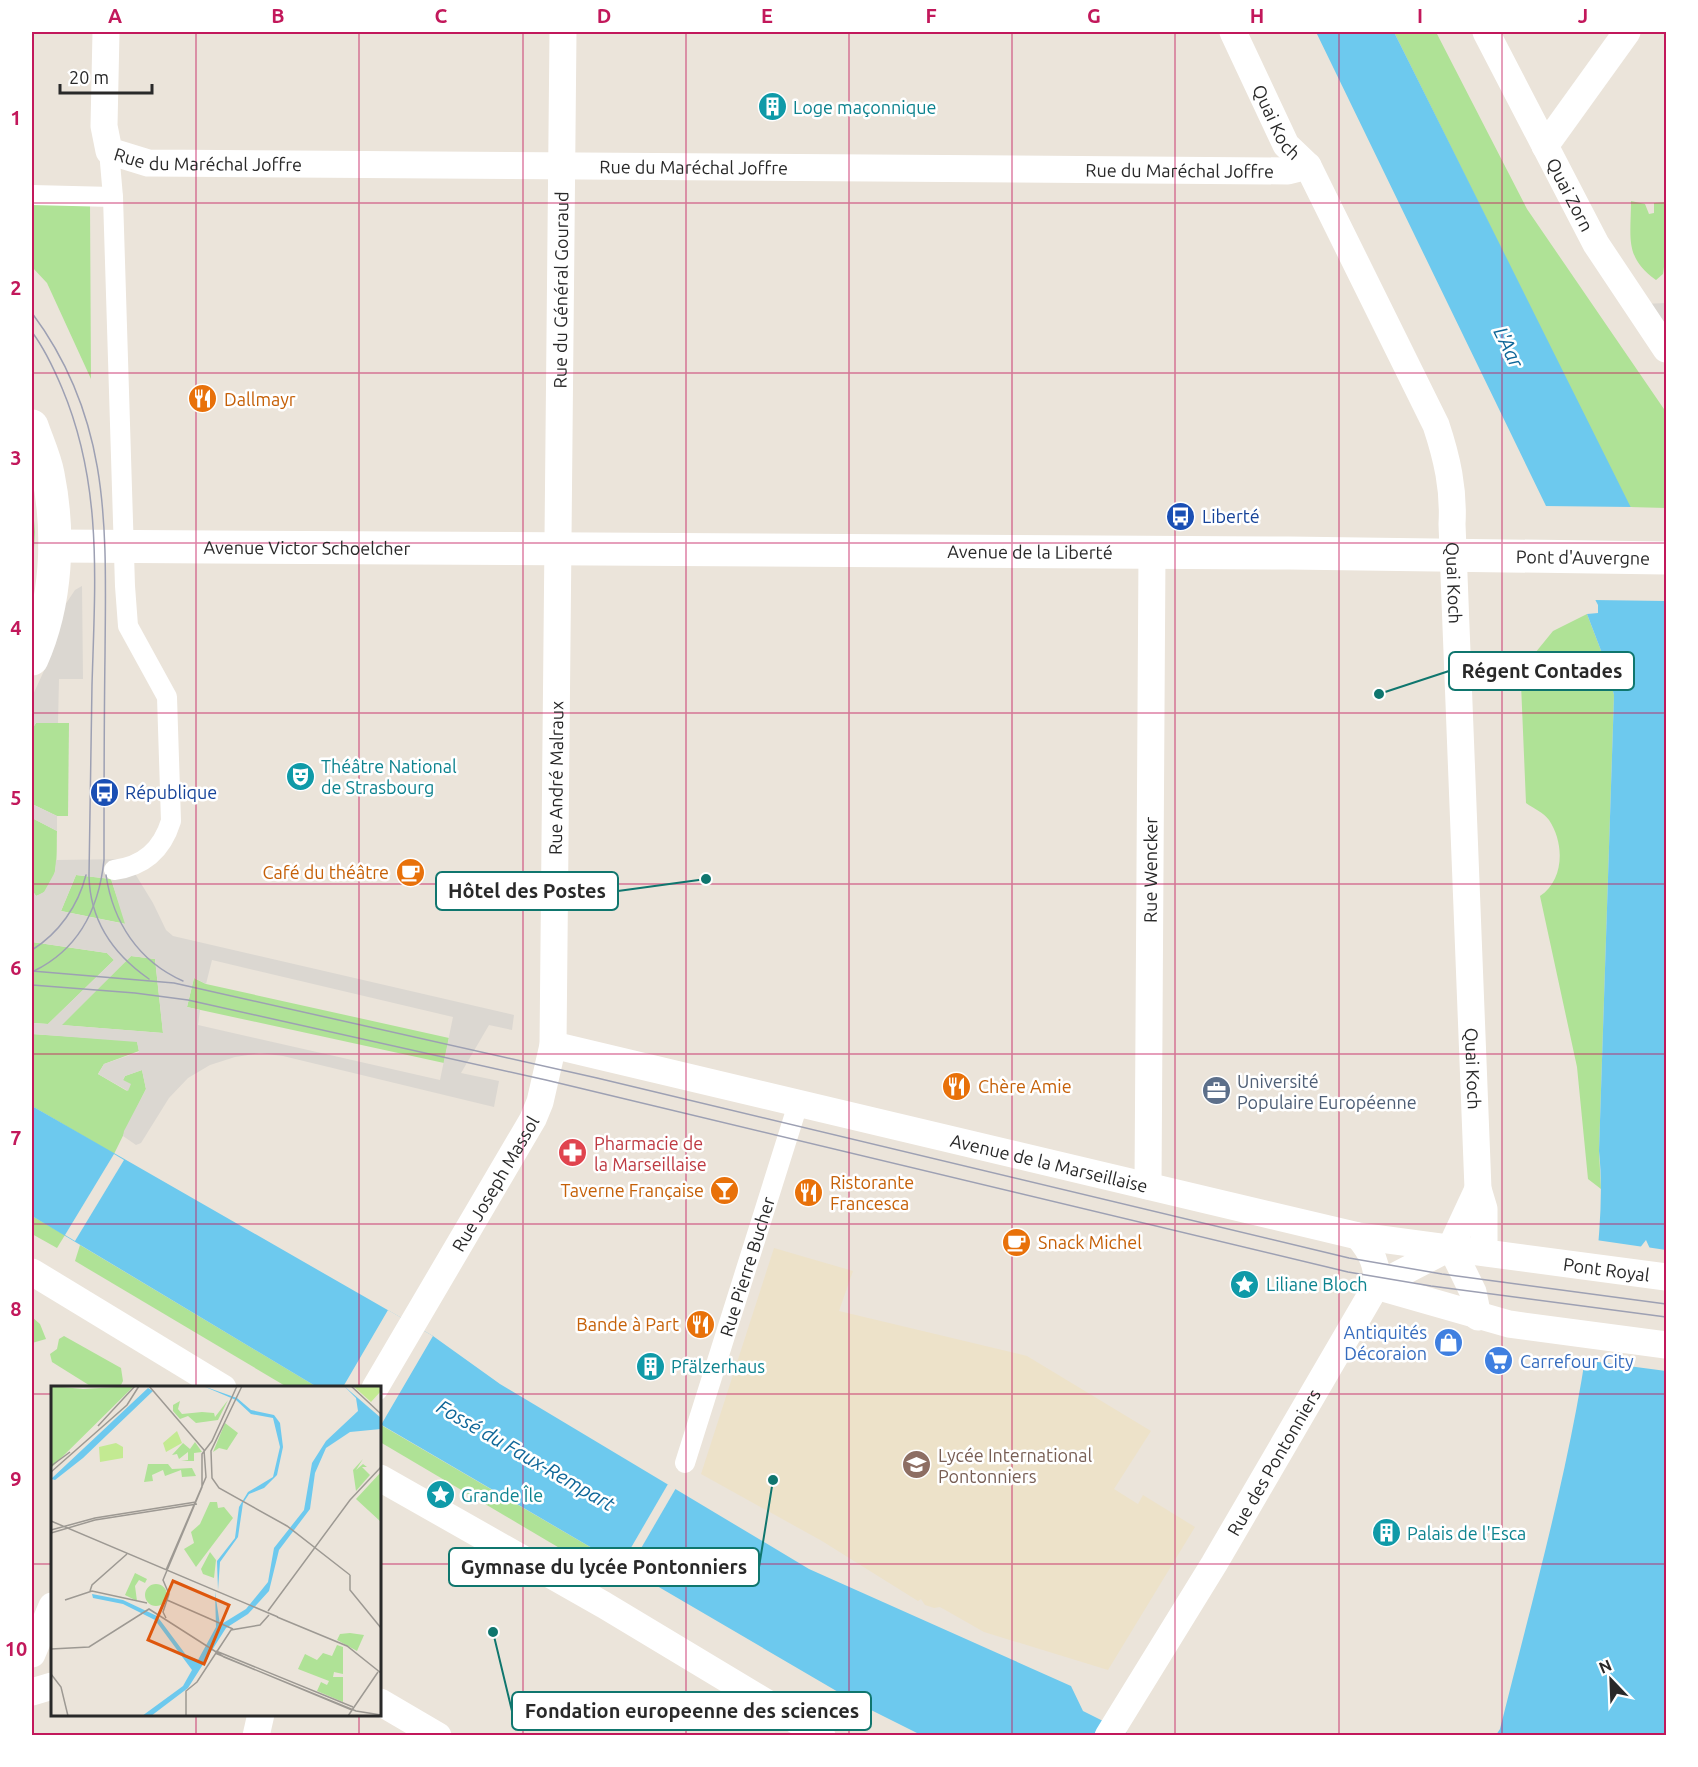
<svg xmlns="http://www.w3.org/2000/svg" width="1698" height="1767" viewBox="0 0 1698 1767" font-family="Ubuntu,sans-serif">
	<style>
		.education { fill: #ede2c9 }
		.green { fill: #afe296 }
		.plaza { fill: #dbd7d1; fill-rule: evenodd }
		.water { fill: #6dc9ee; fill-rule: evenodd }
		.pier { fill: #ebe4da }
		.lines { fill: none; stroke-linecap: round; stroke-linejoin: round }
		.pedestrian { stroke: #fff; stroke-width: 20 }
		.minor { stroke: #fff; stroke-width: 27 }
		.tertiary { stroke: #fff; stroke-width: 33 }
		.tram { stroke: #9da0b3; stroke-width: 1.5 }
		.grid { fill: none; stroke: #c2185b; stroke-width: 1.5; stroke-opacity: 0.55 }
		.labels { text-anchor: middle; dominant-baseline: central; stroke-width: 5; stroke-linejoin: round; paint-order: stroke }
		.culture-label { font-size: 18px; fill: #0d838f; stroke: #fff; text-anchor: start }
		.street-label { font-size: 18px; fill: #292929; stroke: #fff }
		.food-label { font-size: 18px; fill: #c56008; stroke: #fff; text-anchor: start }
		.transit-label { font-size: 18px; fill: #164399; stroke: #fff; text-anchor: start }
		.service-label { font-size: 18px; fill: #4e5e75; stroke: #fff; text-anchor: start }
		.health-label { font-size: 18px; fill: #be3a42; stroke: #fff; text-anchor: start }
		.shop-label { font-size: 18px; fill: #366cbe; stroke: #fff; text-anchor: end }
		.education-label { font-size: 18px; fill: #785e54; stroke: #fff; text-anchor: start }
		.water-label { font-size: 20px; font-style: italic; fill: #0e6698; stroke: #fff }
		.inset-road { fill: none; stroke: #9d9993; stroke-width: 1.5 }
		.view { fill: #de570d; fill-opacity: 0.15; stroke: #de570d; stroke-width: 3 }
		.inset-edge { fill: none; stroke: #292929; stroke-width: 3 }
		.leader { fill: none; stroke: #0f766e; stroke-width: 2 }
		.callout-dot { fill: #0f766e; stroke: #fff; stroke-width: 2 }
		.callout { fill: #fff; stroke: #0f766e; stroke-width: 2 }
		.callout-label { font-size: 20px; text-anchor: middle; font-weight: bold; fill: #292929 }
		.neatline { fill: none; stroke: #c2185b; stroke-width: 2 }
		.grid-label { font-size: 20px; text-anchor: middle; font-weight: bold; fill: #c2185b }
	</style>
	<rect width="100%" height="100%" fill="#ebe4da"/>
	<polygon class="education" points="774,1248 853,1271 839,1311 1027,1356 1151,1431 1114,1489 1138,1504 1143,1495 1195,1527 1108,1670 984,1632 940,1607 934,1608 925,1605 921,1599 918,1601 822,1541 701,1474"/>
	<g class="green">
		<polygon points="1394,32 1436,32 1527,209 1666,412 1666,508 1629,507"/>
		<polygon points="32,201 90,202 91,379 47,283 32,267"/>
		<path d="M 1631,201 L 1645,204 L 1649,214 L 1654,213 L 1654,203 L 1666,202 L 1666,267 L 1664,267 L 1663,274 L 1656,280 C 1624,257 1631,238 1631,201 Z"/>
		<polygon points="32,496 35,532 32,582"/>
		<path d="M 1587,614 L 1605,661 L 1614,695 L 1599,1151 L 1601,1189 L 1588,1179 L 1577,1067 L 1540,896 C 1564,880 1565,844 1549,820 C 1544,813 1533,808 1526,803 L 1521,684 L 1531,658 L 1553,631 Z"/>
		<polygon points="36,723 69,723 68,816 57,816 32,804 32,729"/>
		<path d="M 32,818 L 57,831 C 56,850 61,890 36,896 L 32,890 Z"/>
		<polygon points="76,875 111,879 126,924 61,911"/>
		<polygon points="32,942 107,953 114,960 48,1024 32,1023"/>
		<polygon points="131,956 155,959 163,1033 61,1025"/>
		<polygon points="194,978 206,984 449,1038 444,1063 187,1007"/>
		<polygon points="32,1034 137,1041 139,1051 104,1064 98,1074 127,1091 123,1080 125,1076 142,1070 146,1089 114,1154 32,1106"/>
		<polygon points="32,1216 65,1235 57,1248 32,1234"/>
		<polygon points="80,1245 317,1387 287,1387 75,1261"/>
		<polygon points="32,1317 40,1324 46,1339 32,1343"/>
		<polygon points="64,1336 121,1368 123,1381 120,1387 92,1387 52,1362 50,1354 57,1349 59,1339"/>
		<polygon points="381,1425 621,1565 612,1579 380,1442"/>
	</g>
	<g class="plaza">
		<polygon points="1666,303 1666,333 1643,304"/>
		<polygon points="82,586 83,679 59,679 58,723 36,723 32,729 32,697 48,662 65,605 75,590"/>
		<polygon points="32,804 57,816 57,831 32,818"/>
		<path d="M 126,859 L 153,903 L 166,930 L 173,936 L 514,1015 L 512,1030 L 489,1025 L 461,1073 L 499,1081 L 494,1107 L 283,1056 L 260,1053 L 235,1057 L 210,1065 L 188,1078 L 169,1098 L 141,1143 L 136,1145 L 123,1136 L 124,1131 L 146,1089 L 142,1070 L 125,1076 L 123,1080 L 131,1084 L 128,1091 L 98,1074 L 104,1064 L 139,1052 L 137,1042 L 32,1034 L 32,1023 L 48,1024 L 114,960 L 107,953 L 32,942 L 32,890 L 36,896 L 44,892 L 55,872 L 56,860 ZM 76,875 L 111,879 L 125,924 L 61,911 ZM 131,956 L 155,959 L 163,1033 L 62,1025 ZM 212,960 L 453,1017 L 440,1080 L 198,1025 L 200,1010 L 187,1007 L 194,978 L 206,984 Z"/>
	</g>
	<g class="water">
		<path d="M 1316,32 L 1394,32 L 1666,578 L 1666,1735 L 1496,1735 L 1500,1729 C 1536,1584 1578,1440 1594,1292 C 1598,1245 1604,1198 1599,1151 L 1614,695 L 1605,661 L 1587,614 L 1598,613 L 1598,605 L 1546,506 ZM 1646,1240 L 1651,1251 L 1634,1357 L 1627,1366 L 1622,1355 L 1639,1249 Z"/>
		<polygon points="32,1106 433,1336 500,1384 809,1569 1071,1686 1083,1711 1131,1735 921,1735 857,1703 380,1424 380,1388 317,1387 32,1216"/>
	</g>
	<g class="pier">
		<polygon points="1544,506 1632,507 1666,572 1666,601 1593,600"/>
		<polygon points="114,1154 124,1160 75,1241 65,1235"/>
		<polygon points="1596,1240 1644,1247 1625,1355 1628,1361 1632,1356 1646,1247 1666,1250 1666,1371 1583,1360"/>
		<polygon points="388,1310 433,1336 381,1425 380,1388 343,1387"/>
		<polygon points="668,1484 676,1488 629,1569 621,1565"/>
	</g>
	<g class="lines">
		<g class="pedestrian">
			<path d="M 109,151 L 113,197 L 125,586 L 128,626 L 167,697 L 171,821 C 162,850 144,866 114,870"/>
			<polyline points="32,195 113,197"/>
			<path id="s1" d="M 685,1463 L 798,1104"/>
		</g>
		<g class="minor">
			<path id="s2" d="M 106,32 L 104,126 L 109,151 L 148,163 L 1288,171 L 1308,166"/>
			<path id="s3" d="M 1233,32 L 1286,145 L 1308,166 L 1436,425 C 1447,458 1454,489 1452,524 L 1478,1189 L 1484,1209 L 1484,1252"/>
			<path id="s4" d="M 1486,32 L 1596,244 L 1666,349"/>
			<polyline points="1545,146 1627,32"/>
			<path id="s5" d="M 553,1045 L 1358,1236 L 1666,1277"/>
			<path id="s6" d="M 1148,1186 L 1152,552"/>
			<polyline points="1451,1247 1473,1292 1478,1317"/>
			<polyline points="32,1272 223,1388"/>
			<polyline points="1376,1286 1509,1324 1666,1345"/>
			<polyline points="1376,1286 1451,1247 1478,1189"/>
			<path id="s7" d="M 375,1388 L 533,1119 L 540,1102 L 553,1045 L 563,32"/>
			<polyline points="380,1478 604,1605 822,1736"/>
			<polyline points="32,1654 52,1606"/>
			<polyline points="32,1692 52,1686"/>
			<polyline points="380,1702 438,1736"/>
			<polyline points="256,1736 261,1714"/>
			<path id="s8" d="M 1108,1736 L 1214,1564 L 1376,1286 C 1379,1266 1371,1251 1358,1236"/>
		</g>
		<g class="tertiary">
			<path d="M 32,426 C 37,441 45,458 48,474 C 60,534 57,603 32,659"/>
			<path id="s9" d="M 55,546 L 1289,553 L 1666,558"/>
		</g>
		<g class="tram">
			<path d="M 32,313 C 112,420 106,529 105,656 C 104,724 104,792 104,860 C 99,908 79,949 34,971"/>
			<path d="M 32,332 C 44,348 54,369 62,388 C 103,485 95,582 92,685 C 91,749 90,813 89,876 C 90,921 113,954 149,979"/>
			<path d="M 106,875 C 113,922 138,961 183,981"/>
			<path d="M 32,950 C 59,933 78,906 86,875"/>
			<polyline points="32,971 174,983 597,1078 1349,1258 1442,1274 1666,1304"/>
			<polyline points="32,985 135,993 188,1000 546,1080 1348,1272 1431,1286 1666,1317"/>
		</g>
	</g>
	<path class="grid" d="M 196,32 L 196,1388M 359,32 L 359,1388M 523,32 L 523,1736M 686,32 L 686,1736M 849,32 L 849,1736M 1012,32 L 1012,1736M 1175,32 L 1175,1736M 1339,32 L 1339,1736M 1502,32 L 1502,1736M 32,203 L 1666,203M 32,373 L 1666,373M 32,543 L 1666,543M 32,713 L 1666,713M 32,884 L 1666,884M 32,1054 L 1666,1054M 32,1224 L 1666,1224M 32,1394 L 52,1394M 380,1394 L 1666,1394M 32,1564 L 52,1564M 380,1564 L 1666,1564M 196,1714 L 196,1736M 359,1714 L 359,1736"/>
	<defs>
		<symbol id="building-disc" viewBox="-11 -11 22 22"><circle r="9.5" fill="#0f9aa8" stroke="#fff"/><path d="M-4-6H4V6H1V3H-1V6H-4ZM-2.5-4.3h1.7v1.8h-1.7ZM.8-4.3h1.7v1.8H.8ZM-2.5-1h1.7V.8h-1.7ZM.8-1h1.7V.8H.8Z" fill="#fff"/></symbol>
		<symbol id="restaurant-disc" viewBox="-11 -11 22 22"><circle r="9.5" fill="#e8710a" stroke="#fff"/><path d="M-5-6h1v4h1v-4h1v4h1v-4h1v5L-1.5 .5V6h-2V.5L-5-1ZM5-6V6H3V1.5H1.5Q1.5-4 5-6Z" fill="#fff"/></symbol>
		<symbol id="bus-disc" viewBox="-11 -11 22 22"><circle r="9.5" fill="#1a4fb4" stroke="#fff"/><path d="M-5-6H5V4H4V6H2V4H-2V6H-4V4H-5ZM-3.5-4V0h7V-4ZM-3.5 1.2v1.5H-2V1.2ZM2 1.2v1.5H3.5V1.2Z" fill="#fff"/></symbol>
		<symbol id="theatre-disc" viewBox="-11 -11 22 22"><circle r="9.5" fill="#0f9aa8" stroke="#fff"/><path d="M-5-5.5Q0-4 5-5.5V0Q5 5 0 6Q-5 5-5 0ZM-3.3-2.5H-1v1.5H-3.3ZM1-2.5H3.3v1.5H1ZM-2.8 1Q0 5.5 2.8 1Z" fill="#fff"/></symbol>
		<symbol id="cafe-disc" viewBox="-11 -11 22 22"><circle r="9.5" fill="#e8710a" stroke="#fff"/><path d="M-5.5-4.5H6V0H3Q3 3.5 0 3.5H-2.5Q-5.5 3.5-5.5 0ZM3-3.2v2h1.7v-2ZM-6 4.5H4V6H-6Z" fill="#fff"/></symbol>
		<symbol id="office-disc" viewBox="-11 -11 22 22"><circle r="9.5" fill="#5c6f8a" stroke="#fff"/><path d="M-6-3h4V-5.5h4V-3h4V5H-6ZM-1-4.5V-3h2v-1.5ZM-6 0V1H6V0Z" fill="#fff"/></symbol>
		<symbol id="pharmacy-disc" viewBox="-11 -11 22 22"><circle r="9.5" fill="#e0444e" stroke="#fff"/><path d="M-2-6h4v4h4v4h-4v4h-4v-4h-4v-4h4Z" fill="#fff"/></symbol>
		<symbol id="bar-disc" viewBox="-11 -11 22 22"><circle r="9.5" fill="#e8710a" stroke="#fff"/><path d="M-6-5H6L.8 .8V4.5H3.5V6h-7V4.5H-.8V.8Z" fill="#fff"/></symbol>
		<symbol id="sight-disc" viewBox="-11 -11 22 22"><circle r="9.5" fill="#0f9aa8" stroke="#fff"/><path d="M0-6L1.8-2.2L6-1.7L2.9 1.2L3.7 5.4L0 3.3L-3.7 5.4L-2.9 1.2L-6-1.7L-1.8-2.2Z" fill="#fff"/></symbol>
		<symbol id="shop-disc" viewBox="-11 -11 22 22"><circle r="9.5" fill="#3f7fe0" stroke="#fff"/><path d="M-5-2.5h2.3a2.7 3.5 0 0 1 5.4 0H5L5.5 6h-11ZM-1.5-2.5h3a1.5 2.3 0 0 0-3 0Z" fill="#fff"/></symbol>
		<symbol id="supermarket-disc" viewBox="-11 -11 22 22"><circle r="9.5" fill="#3f7fe0" stroke="#fff"/><path d="M-6-5.5h2.5l.6 2H6L4.5 2H-2.5L-4.4-4H-6ZM-1.5 3.2a1.3 1.3 0 1 0 .1 0ZM3 3.2a1.3 1.3 0 1 0 .1 0Z" fill="#fff"/></symbol>
		<symbol id="school-disc" viewBox="-11 -11 22 22"><circle r="9.5" fill="#8d6e63" stroke="#fff"/><path d="M0-5L7-2L0 1L-7-2ZM-4 1L0 2.5L4 1V4Q0 6-4 4Z" fill="#fff"/></symbol>
	</defs>
	<g fill-rule="evenodd">
		<use href="#building-disc" x="756" y="90" width="33" height="33"/>
		<use href="#restaurant-disc" x="186" y="382" width="33" height="33"/>
		<use href="#bus-disc" x="1164" y="500" width="33" height="33"/>
		<use href="#theatre-disc" x="284" y="760" width="33" height="33"/>
		<use href="#bus-disc" x="88" y="776" width="33" height="33"/>
		<use href="#cafe-disc" x="394" y="856" width="33" height="33"/>
		<use href="#restaurant-disc" x="940" y="1070" width="33" height="33"/>
		<use href="#office-disc" x="1200" y="1074" width="33" height="33"/>
		<use href="#pharmacy-disc" x="556" y="1136" width="33" height="33"/>
		<use href="#bar-disc" x="708" y="1174" width="33" height="33"/>
		<use href="#restaurant-disc" x="792" y="1176" width="33" height="33"/>
		<use href="#cafe-disc" x="1000" y="1226" width="33" height="33"/>
		<use href="#sight-disc" x="1228" y="1268" width="33" height="33"/>
		<use href="#restaurant-disc" x="684" y="1308" width="33" height="33"/>
		<use href="#shop-disc" x="1432" y="1326" width="33" height="33"/>
		<use href="#supermarket-disc" x="1482" y="1344" width="33" height="33"/>
		<use href="#building-disc" x="634" y="1350" width="33" height="33"/>
		<use href="#school-disc" x="900" y="1448" width="33" height="33"/>
		<use href="#sight-disc" x="424" y="1478" width="33" height="33"/>
		<use href="#building-disc" x="1370" y="1516" width="33" height="33"/>
	</g>
	<g class="labels">
		<g class="culture-label">
			<text x="793" y="107">Loge maçonnique</text>
			<text x="321" y="766">Théâtre National<tspan x="321" dy="21">de Strasbourg</tspan></text>
			<text x="1266" y="1284">Liliane Bloch</text>
			<text x="671" y="1366">Pfälzerhaus</text>
			<text x="461" y="1495">Grande Île</text>
			<text x="1407" y="1533">Palais de l'Esca</text>
		</g>
		<g class="street-label">
			<text stroke="none"><textPath href="#s3" startOffset="100">Quai Koch</textPath></text>
			<text stroke="none"><textPath href="#s2" startOffset="220">Rue du Maréchal Joffre</textPath></text>
			<text stroke="none"><textPath href="#s2" startOffset="706">Rue du Maréchal Joffre</textPath></text>
			<text stroke="none"><textPath href="#s2" startOffset="1192">Rue du Maréchal Joffre</textPath></text>
			<text stroke="none"><textPath href="#s4" startOffset="183">Quai Zorn</textPath></text>
			<text stroke="none"><textPath href="#s7" startOffset="1144">Rue du Général Gouraud</textPath></text>
			<text stroke="none"><textPath href="#s9" startOffset="252">Avenue Victor Schoelcher</textPath></text>
			<text stroke="none"><textPath href="#s9" startOffset="975">Avenue de la Liberté</textPath></text>
			<text stroke="none"><textPath href="#s9" startOffset="1528">Pont d'Auvergne</textPath></text>
			<text stroke="none"><textPath href="#s3" startOffset="604">Quai Koch</textPath></text>
			<text stroke="none"><textPath href="#s7" startOffset="656">Rue André Malraux</textPath></text>
			<text stroke="none"><textPath href="#s6" startOffset="316">Rue Wencker</textPath></text>
			<text stroke="none"><textPath href="#s3" startOffset="1090">Quai Koch</textPath></text>
			<text stroke="none"><textPath href="#s5" startOffset="510">Avenue de la Marseillaise</textPath></text>
			<text stroke="none"><textPath href="#s7" startOffset="237">Rue Joseph Massol</textPath></text>
			<text stroke="none"><textPath href="#s1" startOffset="206">Rue Pierre Bucher</textPath></text>
			<text stroke="none"><textPath href="#s5" startOffset="1078">Pont Royal</textPath></text>
			<text stroke="none"><textPath href="#s8" startOffset="320">Rue des Pontonniers</textPath></text>
		</g>
		<g class="food-label">
			<text x="224" y="399">Dallmayr</text>
			<text x="389" y="872" text-anchor="end">Café du théâtre</text>
			<text x="978" y="1086">Chère Amie</text>
			<text x="830" y="1182">Ristorante<tspan x="830" dy="21">Francesca</tspan></text>
			<text x="704" y="1190" text-anchor="end">Taverne Française</text>
			<text x="1038" y="1242">Snack Michel</text>
			<text x="679" y="1324" text-anchor="end">Bande à Part</text>
		</g>
		<g class="transit-label">
			<text x="1202" y="516">Liberté</text>
			<text x="125" y="792">République</text>
		</g>
		<g class="service-label">
			<text x="1237" y="1081">Université<tspan x="1237" dy="21">Populaire Européenne</tspan></text>
		</g>
		<g class="health-label">
			<text x="594" y="1143">Pharmacie de<tspan x="594" dy="21">la Marseillaise</tspan></text>
		</g>
		<g class="shop-label">
			<text x="1427" y="1332">Antiquités<tspan x="1427" dy="21">Décoraion</tspan></text>
			<text x="1520" y="1361" text-anchor="start">Carrefour City</text>
		</g>
		<g class="education-label">
			<text x="938" y="1455">Lycée International<tspan x="938" dy="21">Pontonniers</tspan></text>
		</g>
		<g class="water-label">
			<text transform="translate(1509 347) rotate(64)">L'Aar</text>
			<text transform="translate(526 1455) rotate(30)">Fossé du Faux-Rempart</text>
		</g>
	</g>
	<g transform="translate(51 1386)">
		<rect width="330" height="330" fill="#ebe4da"/>
		<path d="M 0,0 L 32,3 L 83,0 L 0,82 ZM 177,14 L 167,34 L 145,37 L 137,30 L 129,33 L 122,25 L 122,19 L 129,15 L 127,23 L 131,28 L 151,26 L 163,27 L 164,31 ZM 174,37 L 187,47 L 176,64 L 168,62 L 162,66 ZM 144,56 L 151,66 L 143,67 L 143,75 L 130,75 L 137,74 L 137,66 L 128,73 L 126,68 L 121,69 L 132,57 L 139,63 ZM 312,73 L 305,84 L 312,78 L 316,81 L 311,81 L 319,89 L 305,105 L 302,84 ZM 97,78 L 117,78 L 121,83 L 141,82 L 145,90 L 131,91 L 130,84 L 114,90 L 112,84 L 101,89 L 102,95 L 93,96 ZM 330,86 L 330,136 L 305,113 ZM 159,116 L 166,116 L 167,122 L 173,121 L 182,132 L 145,181 L 133,163 L 143,157 L 140,146 L 149,138 ZM 159,166 L 165,174 L 163,192 L 152,188 L 150,183 ZM 84,187 L 96,193 L 94,197 L 88,194 L 84,200 L 86,215 L 74,209 ZM94 209a11 11 0 1 1 22 0a11 11 0 1 1-22 0ZM 299,247 L 313,249 L 306,265 L 286,254 L 289,248 ZM 286,259 L 292,261 L 292,288 L 283,286 L 282,291 L 292,291 L 292,316 L 266,305 L 270,296 L 276,299 L 278,295 L 247,283 L 254,268 L 266,274 L 272,267 L 281,270 Z" fill="#afe296"/>
		<path d="M 302,0 L 330,0 L 330,5 L 320,16 ZM 126,45 L 131,57 L 115,66 L 112,57 ZM 65,57 L 72,61 L 72,72 L 49,76 L 48,61 Z" fill="#c3ea92"/>
		<path d="M 152,0 L 186,12 L 200,24 L 223,29 L 229,37 L 232,61 L 226,89 L 213,102 L 198,108 L 192,117 L 187,151 L 169,176 L 167,204 L 166,175 L 184,152 L 188,121 L 197,106 L 222,91 L 229,61 L 222,32 L 200,28 L 185,14 ZM 293,0 L 330,32 L 330,43 L 299,46 L 275,62 L 264,87 L 259,123 L 228,164 L 218,205 L 197,228 L 175,242 L 137,302 L 100,330 L 91,330 L 132,300 L 141,284 L 104,234 L 72,218 L 42,212 L 41,208 L 72,214 L 106,230 L 135,269 L 147,274 L 165,241 L 164,206 L 169,239 L 195,223 L 217,196 L 223,162 L 253,124 L 261,77 L 275,55 L 307,25 L 305,12 ZM 97,2 L 102,5 L 32,72 L 4,94 L 0,93 Z" fill="#6dc9ee"/>
		<path class="inset-road" d="M 98,0 L 153,64M 191,0 L 160,65 L 161,92 L 168,102 L 236,140 L 299,189M 300,0 L 330,28M 47,40 L 84,0M 0,80 L 19,66M 0,86 L 76,19 L 88,0M 0,135 L 227,231M 0,144 L 44,132 L 145,116M 0,147 L 44,134 L 146,118M 115,184 L 155,91 L 153,64M 299,189 L 299,204 L 330,242M 39,205 L 41,199 L 76,168M 14,214 L 41,205 L 96,217M 116,214 L 182,243M 217,225 L 299,114 L 330,81M 226,231 L 296,260 L 330,287M 115,232 L 112,226 L 118,208 L 112,194 L 151,101 L 151,68 L 161,55 L 186,0M 0,263 L 38,261 L 98,223 L 173,271 L 305,325 L 330,329M 165,265 L 302,321M 164,267 L 301,324M 0,288 L 10,301 L 17,330M 135,330 L 135,305 L 146,296 L 180,244 L 209,239 L 218,229M 297,330 L 327,286"/>
		<path class="view" d="M 122,195 L 178,219 L 153,278 L 97,254 Z"/>
		<rect width="330" height="330" class="inset-edge"/>
	</g>
	<path class="leader" d="M1379 694L1449 671M706 879L618 891M773 1480L759 1567M493 1632L512 1711"/>
	<g class="callout-dot">
		<circle cx="1379" cy="694" r="6"/>
		<circle cx="706" cy="879" r="6"/>
		<circle cx="773" cy="1480" r="6"/>
		<circle cx="493" cy="1632" r="6"/>
	</g>
	<g class="callout">
		<rect x="1449" y="652" width="185" height="38" rx="6"/>
		<rect x="436" y="872" width="182" height="38" rx="6"/>
		<rect x="449" y="1548" width="310" height="38" rx="6"/>
		<rect x="512" y="1692" width="359" height="38" rx="6"/>
	</g>
	<g class="callout-label">
		<text x="1542" y="678">Régent Contades</text>
		<text x="527" y="898">Hôtel des Postes</text>
		<text x="604" y="1574">Gymnase du lycée Pontonniers</text>
		<text x="692" y="1718">Fondation europeenne des sciences</text>
	</g>
	<rect width="1698" height="1767" fill="none" stroke="#ffffff" stroke-width="66"/>
	<g transform="translate(1611 1680) rotate(337)" stroke="#ffffff" stroke-width="4.5" paint-order="stroke">
	<path d="M0-4.5L10 22L0 15L-10 22Z" fill="#292929"/>
	<text y="-9" font-size="16" font-weight="bold" text-anchor="middle" fill="#292929">N</text>
	</g>
	<path d="M60 84v9h92v-9" fill="none" stroke="#292929" stroke-width="3"/>
	<text x="69" y="84" font-size="18" fill="#292929" stroke="#ffffff" stroke-width="4.5" paint-order="stroke">20 m</text>
	<rect x="33" y="33" width="1632" height="1701" class="neatline"/>
	<g class="grid-label">
		<text x="115" y="23">A</text>
		<text x="278" y="23">B</text>
		<text x="441" y="23">C</text>
		<text x="604" y="23">D</text>
		<text x="767" y="23">E</text>
		<text x="931" y="23">F</text>
		<text x="1094" y="23">G</text>
		<text x="1257" y="23">H</text>
		<text x="1420" y="23">I</text>
		<text x="1583" y="23">J</text>
		<text x="16" y="125">1</text>
		<text x="16" y="295">2</text>
		<text x="16" y="465">3</text>
		<text x="16" y="635">4</text>
		<text x="16" y="805">5</text>
		<text x="16" y="975">6</text>
		<text x="16" y="1145">7</text>
		<text x="16" y="1316">8</text>
		<text x="16" y="1486">9</text>
		<text x="16" y="1656">10</text>
	</g>
</svg>
